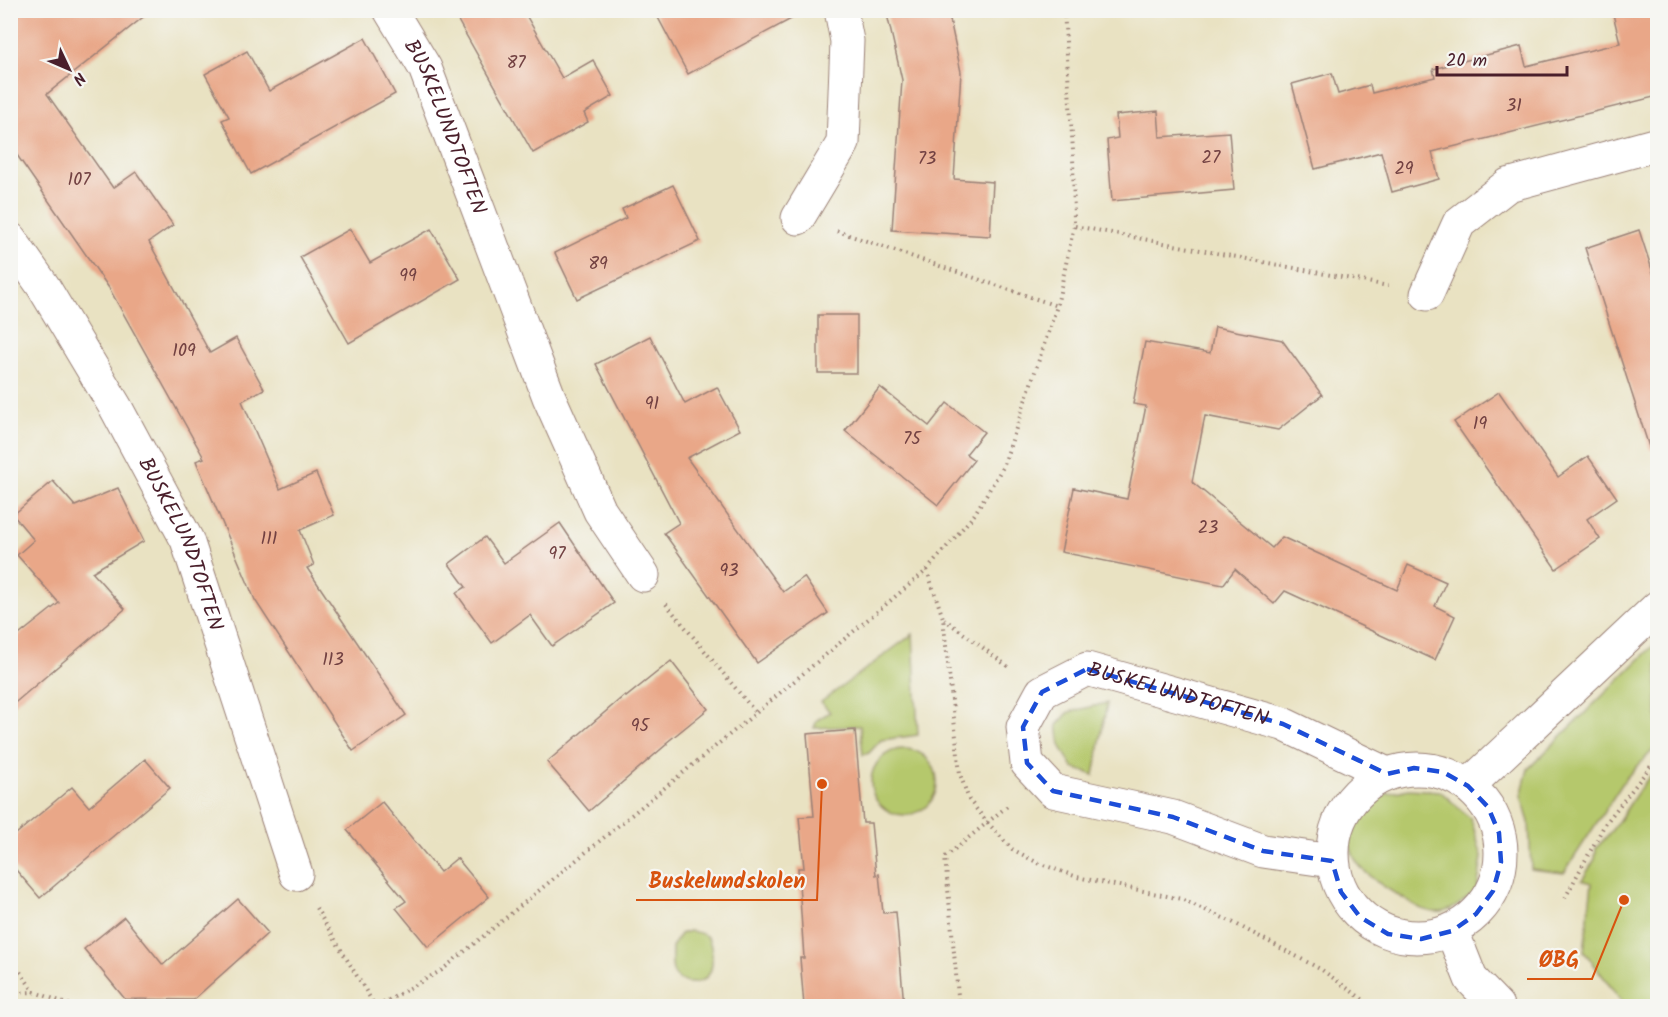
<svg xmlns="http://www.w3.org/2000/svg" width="1668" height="1017" viewBox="0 0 1668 1017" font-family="Kalam,sans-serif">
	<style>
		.green { fill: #b5c86c; stroke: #80744c; stroke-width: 1.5 }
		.building { fill: #e9a788 }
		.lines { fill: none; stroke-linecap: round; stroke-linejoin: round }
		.street-casing { stroke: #9a8076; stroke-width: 35 }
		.path { stroke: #9a8076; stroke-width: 4; stroke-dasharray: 1.5 4.5; stroke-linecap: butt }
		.street { stroke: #fff; stroke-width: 33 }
		.marked { fill: none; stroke: #1d4ed8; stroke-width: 4.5; stroke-dasharray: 12 8; stroke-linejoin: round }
		.labels { text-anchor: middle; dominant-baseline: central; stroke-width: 4.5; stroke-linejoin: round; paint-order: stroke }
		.number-label { font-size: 18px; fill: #724142 }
		.street-label { font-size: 21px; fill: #4a1f2b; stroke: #f6f6f2 }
		.leader { fill: none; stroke: #d8530f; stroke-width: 2 }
		.callout-dot { fill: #d8530f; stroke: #f6f6f2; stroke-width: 2 }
		.callout-label { font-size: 22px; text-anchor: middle; font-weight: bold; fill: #d8530f; stroke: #f6f6f2; stroke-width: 4.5; stroke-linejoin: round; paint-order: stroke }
	</style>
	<rect width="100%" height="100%" fill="#f6f6f2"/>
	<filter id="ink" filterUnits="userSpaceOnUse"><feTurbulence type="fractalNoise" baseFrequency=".0167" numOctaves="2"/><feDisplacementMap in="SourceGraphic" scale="12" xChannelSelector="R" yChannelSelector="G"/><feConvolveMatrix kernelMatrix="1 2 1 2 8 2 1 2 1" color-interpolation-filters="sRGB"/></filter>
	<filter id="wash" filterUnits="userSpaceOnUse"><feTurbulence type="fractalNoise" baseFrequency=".008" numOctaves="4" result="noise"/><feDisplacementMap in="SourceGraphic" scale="24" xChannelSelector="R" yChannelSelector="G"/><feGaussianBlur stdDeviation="1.35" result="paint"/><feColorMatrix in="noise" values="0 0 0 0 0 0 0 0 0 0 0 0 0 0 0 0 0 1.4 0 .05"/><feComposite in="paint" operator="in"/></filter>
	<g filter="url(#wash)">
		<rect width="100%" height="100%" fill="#e9e2c2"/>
		<g class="green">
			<polygon points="913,634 918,735 881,740 869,753 863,755 860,726 814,728 817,720 830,712 821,702"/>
			<polygon points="1657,642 1657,746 1626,778 1564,873 1531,869 1529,822 1521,796 1528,769"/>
			<polygon points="1107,703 1094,775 1073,768 1060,745 1057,725 1069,712"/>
			<circle cx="904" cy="782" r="33"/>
			<path d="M 1657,768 L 1657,1006 L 1625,1006 L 1584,951 L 1592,883 L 1582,880 L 1595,859 L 1596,848 C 1621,825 1633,792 1657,768 Z"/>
			<path d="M 1408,789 L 1440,791 L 1471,819 L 1482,857 L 1477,890 C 1467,898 1455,910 1442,912 C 1425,914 1413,904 1399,896 C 1372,879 1337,859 1355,821 C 1359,813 1368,801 1376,797 C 1386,793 1398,792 1408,789 Z"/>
			<path d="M 689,931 C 695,932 702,932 707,937 C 713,945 714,966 709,974 C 701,987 678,986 673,971 C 671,963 672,954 672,947 L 680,934 Z"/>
		</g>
		<g id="blocks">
			<g class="building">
				<polygon points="10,10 152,10 47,94 113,188 136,172 173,225 149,242 210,353 236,338 264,389 242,401 280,489 316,473 334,515 300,530 314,565 307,568 406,715 353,751 255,600 196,461 204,458 109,288 10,145"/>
				<polygon points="452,10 523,10 562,78 593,60 613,96 584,113 588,122 533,153"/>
				<polygon points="654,10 808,10 688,74"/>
				<polygon points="886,10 948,10 961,72 954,179 993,182 990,236 892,230 902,80"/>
				<polygon points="1612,10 1658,10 1658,96 1432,152 1439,179 1392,192 1381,152 1315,169 1292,84 1332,73 1338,94 1370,85 1372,93 1435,77 1433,69 1521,46 1526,66 1620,43"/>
				<polygon points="365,38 395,94 251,174 222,120 229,117 205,74 247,51 269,91"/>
				<polygon points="1158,111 1160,137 1229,132 1234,190 1112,201 1107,140 1118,138 1116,115"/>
				<polygon points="673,185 700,241 577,299 555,253 626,218 622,209"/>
				<polygon points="350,229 370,263 431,229 460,279 349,343 300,257"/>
				<polygon points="1639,230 1658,288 1658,449 1650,450 1585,248"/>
				<rect x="818" y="315" width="39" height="58"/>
				<polygon points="1215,327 1282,340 1322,395 1278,430 1205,416 1192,482 1272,548 1282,537 1397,590 1408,565 1446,582 1435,606 1455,616 1435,660 1285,591 1274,604 1235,569 1223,585 1061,552 1074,488 1127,499 1146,406 1133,404 1145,342 1210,353"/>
				<polygon points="650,336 685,404 717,387 740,430 687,458 783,592 804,577 828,613 757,663 664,533 679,523 596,364"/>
				<polygon points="880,387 929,426 947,403 984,432 966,454 974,460 938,505 845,431"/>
				<polygon points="1499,392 1558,477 1588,456 1617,498 1587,519 1600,539 1556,569 1454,422"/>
				<polygon points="53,481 75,506 118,488 144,541 92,572 125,609 10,707 10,642 59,603 17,555 34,540 13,515"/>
				<polygon points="560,523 614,603 552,646 530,615 492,643 456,593 466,587 449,564 485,537 504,563"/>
				<polygon points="671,661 708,709 666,743 667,744 589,811 547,762 625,695 626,697"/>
				<polygon points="855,730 863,823 871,823 876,875 879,874 883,913 896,912 904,1006 804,1006 800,958 804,958 798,868 804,868 799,817 814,816 807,734"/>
				<polygon points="145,759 170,788 40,898 10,863 10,839 72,787 89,807"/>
				<polygon points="382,802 440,872 457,858 489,897 428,947 396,908 406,901 347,830"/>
				<polygon points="238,899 268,933 193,1000 125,999 84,949 124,917 163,965"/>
			</g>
		</g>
	</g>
	<g filter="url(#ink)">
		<use href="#blocks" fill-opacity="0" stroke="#9a8076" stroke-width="1.5"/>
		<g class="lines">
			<defs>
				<g id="street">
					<path id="s1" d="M 390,10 L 425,68 L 549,397 L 600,511 L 643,575"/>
					<polyline points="798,218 843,143 847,41 841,10"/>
					<path id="s2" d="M 10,239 L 43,286 L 116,408 L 187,540 L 296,874"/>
					<polyline points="1427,294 1459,223 1508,185 1658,144"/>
					<circle cx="1417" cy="853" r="84"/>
					<polyline points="1468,786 1658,607"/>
					<path id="s3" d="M 1332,861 L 1263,851 L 1173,817 L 1053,791 L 1027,763 L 1023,727 L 1042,692 L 1087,669 L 1283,724 L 1387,774"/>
					<polyline points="1452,931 1471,979 1497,1006"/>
				</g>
			</defs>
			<use href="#street" class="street-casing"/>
			<g class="path">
				<polyline points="1075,226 1388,286"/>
				<polyline points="837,231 1057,306"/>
				<polyline points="927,570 943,618 960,774 969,800 987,822 1012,849 1038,863 1077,877 1181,899 1232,922 1322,970 1372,1006"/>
				<polyline points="666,604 756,713"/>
				<polyline points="944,619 1010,668"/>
				<polyline points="1565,898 1605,824 1658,757"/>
				<polyline points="316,908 375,1006"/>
				<polyline points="10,957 34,992"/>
				<polyline points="10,993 34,992 74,1006"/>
				<polyline points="378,1006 442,970 756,713 927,570 974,515 1003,467 1057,306 1074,226 1073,151 1064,10"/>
				<polyline points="959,1006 945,857 1010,804"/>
			</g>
			<use href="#street" class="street"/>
		</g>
	</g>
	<path class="marked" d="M 1087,669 L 1283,724 L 1387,774 L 1414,768 L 1443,772 L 1468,786 L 1488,807 L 1499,833 L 1501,862 L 1493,891 L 1476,914 L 1452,931 L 1421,939 L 1388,934 L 1360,917 L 1341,892 L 1332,861 L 1263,851 L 1173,817 L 1053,791 L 1027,763 L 1023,727 L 1042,692 Z"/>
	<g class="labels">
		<g class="number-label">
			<text x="516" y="63">87</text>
			<text x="1514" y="106">31</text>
			<text x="1211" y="158">27</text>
			<text x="927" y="159">73</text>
			<text x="1404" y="169">29</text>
			<text x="79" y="180">107</text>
			<text x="598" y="264">89</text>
			<text x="408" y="276">99</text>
			<text x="184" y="351">109</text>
			<text x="652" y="404">91</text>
			<text x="1480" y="424">19</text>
			<text x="912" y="439">75</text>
			<text x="1208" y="528">23</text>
			<text x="269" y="539">111</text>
			<text x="557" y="554">97</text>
			<text x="729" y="571">93</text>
			<text x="333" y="660">113</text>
			<text x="640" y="726">95</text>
		</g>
		<g class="street-label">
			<text stroke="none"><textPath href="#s1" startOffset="130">BUSKELUNDTOFTEN</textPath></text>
			<text stroke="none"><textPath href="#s2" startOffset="351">BUSKELUNDTOFTEN</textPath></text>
			<text stroke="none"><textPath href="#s3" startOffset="548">BUSKELUNDTOFTEN</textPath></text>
		</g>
	</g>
	<path class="leader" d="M822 784L817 900H636M1624 900L1592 979H1527"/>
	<g class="callout-dot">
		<circle cx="822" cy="784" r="6"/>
		<circle cx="1624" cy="900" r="6"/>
	</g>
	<g class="callout-label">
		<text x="727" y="888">Buskelundskolen</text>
		<text x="1559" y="967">ØBG</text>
	</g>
	<rect width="1668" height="1017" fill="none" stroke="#f6f6f2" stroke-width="36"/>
	<g transform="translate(69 69) rotate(134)" stroke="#f6f6f2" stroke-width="4.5" paint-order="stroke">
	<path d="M0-4.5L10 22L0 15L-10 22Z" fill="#4a1f2b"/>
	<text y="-9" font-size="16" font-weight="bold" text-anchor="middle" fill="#4a1f2b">N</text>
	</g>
	<path d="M1437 66v9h130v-9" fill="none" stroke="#4a1f2b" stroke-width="3"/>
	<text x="1446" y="66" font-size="18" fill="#4a1f2b" stroke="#f6f6f2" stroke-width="4.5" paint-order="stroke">20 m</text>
</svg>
